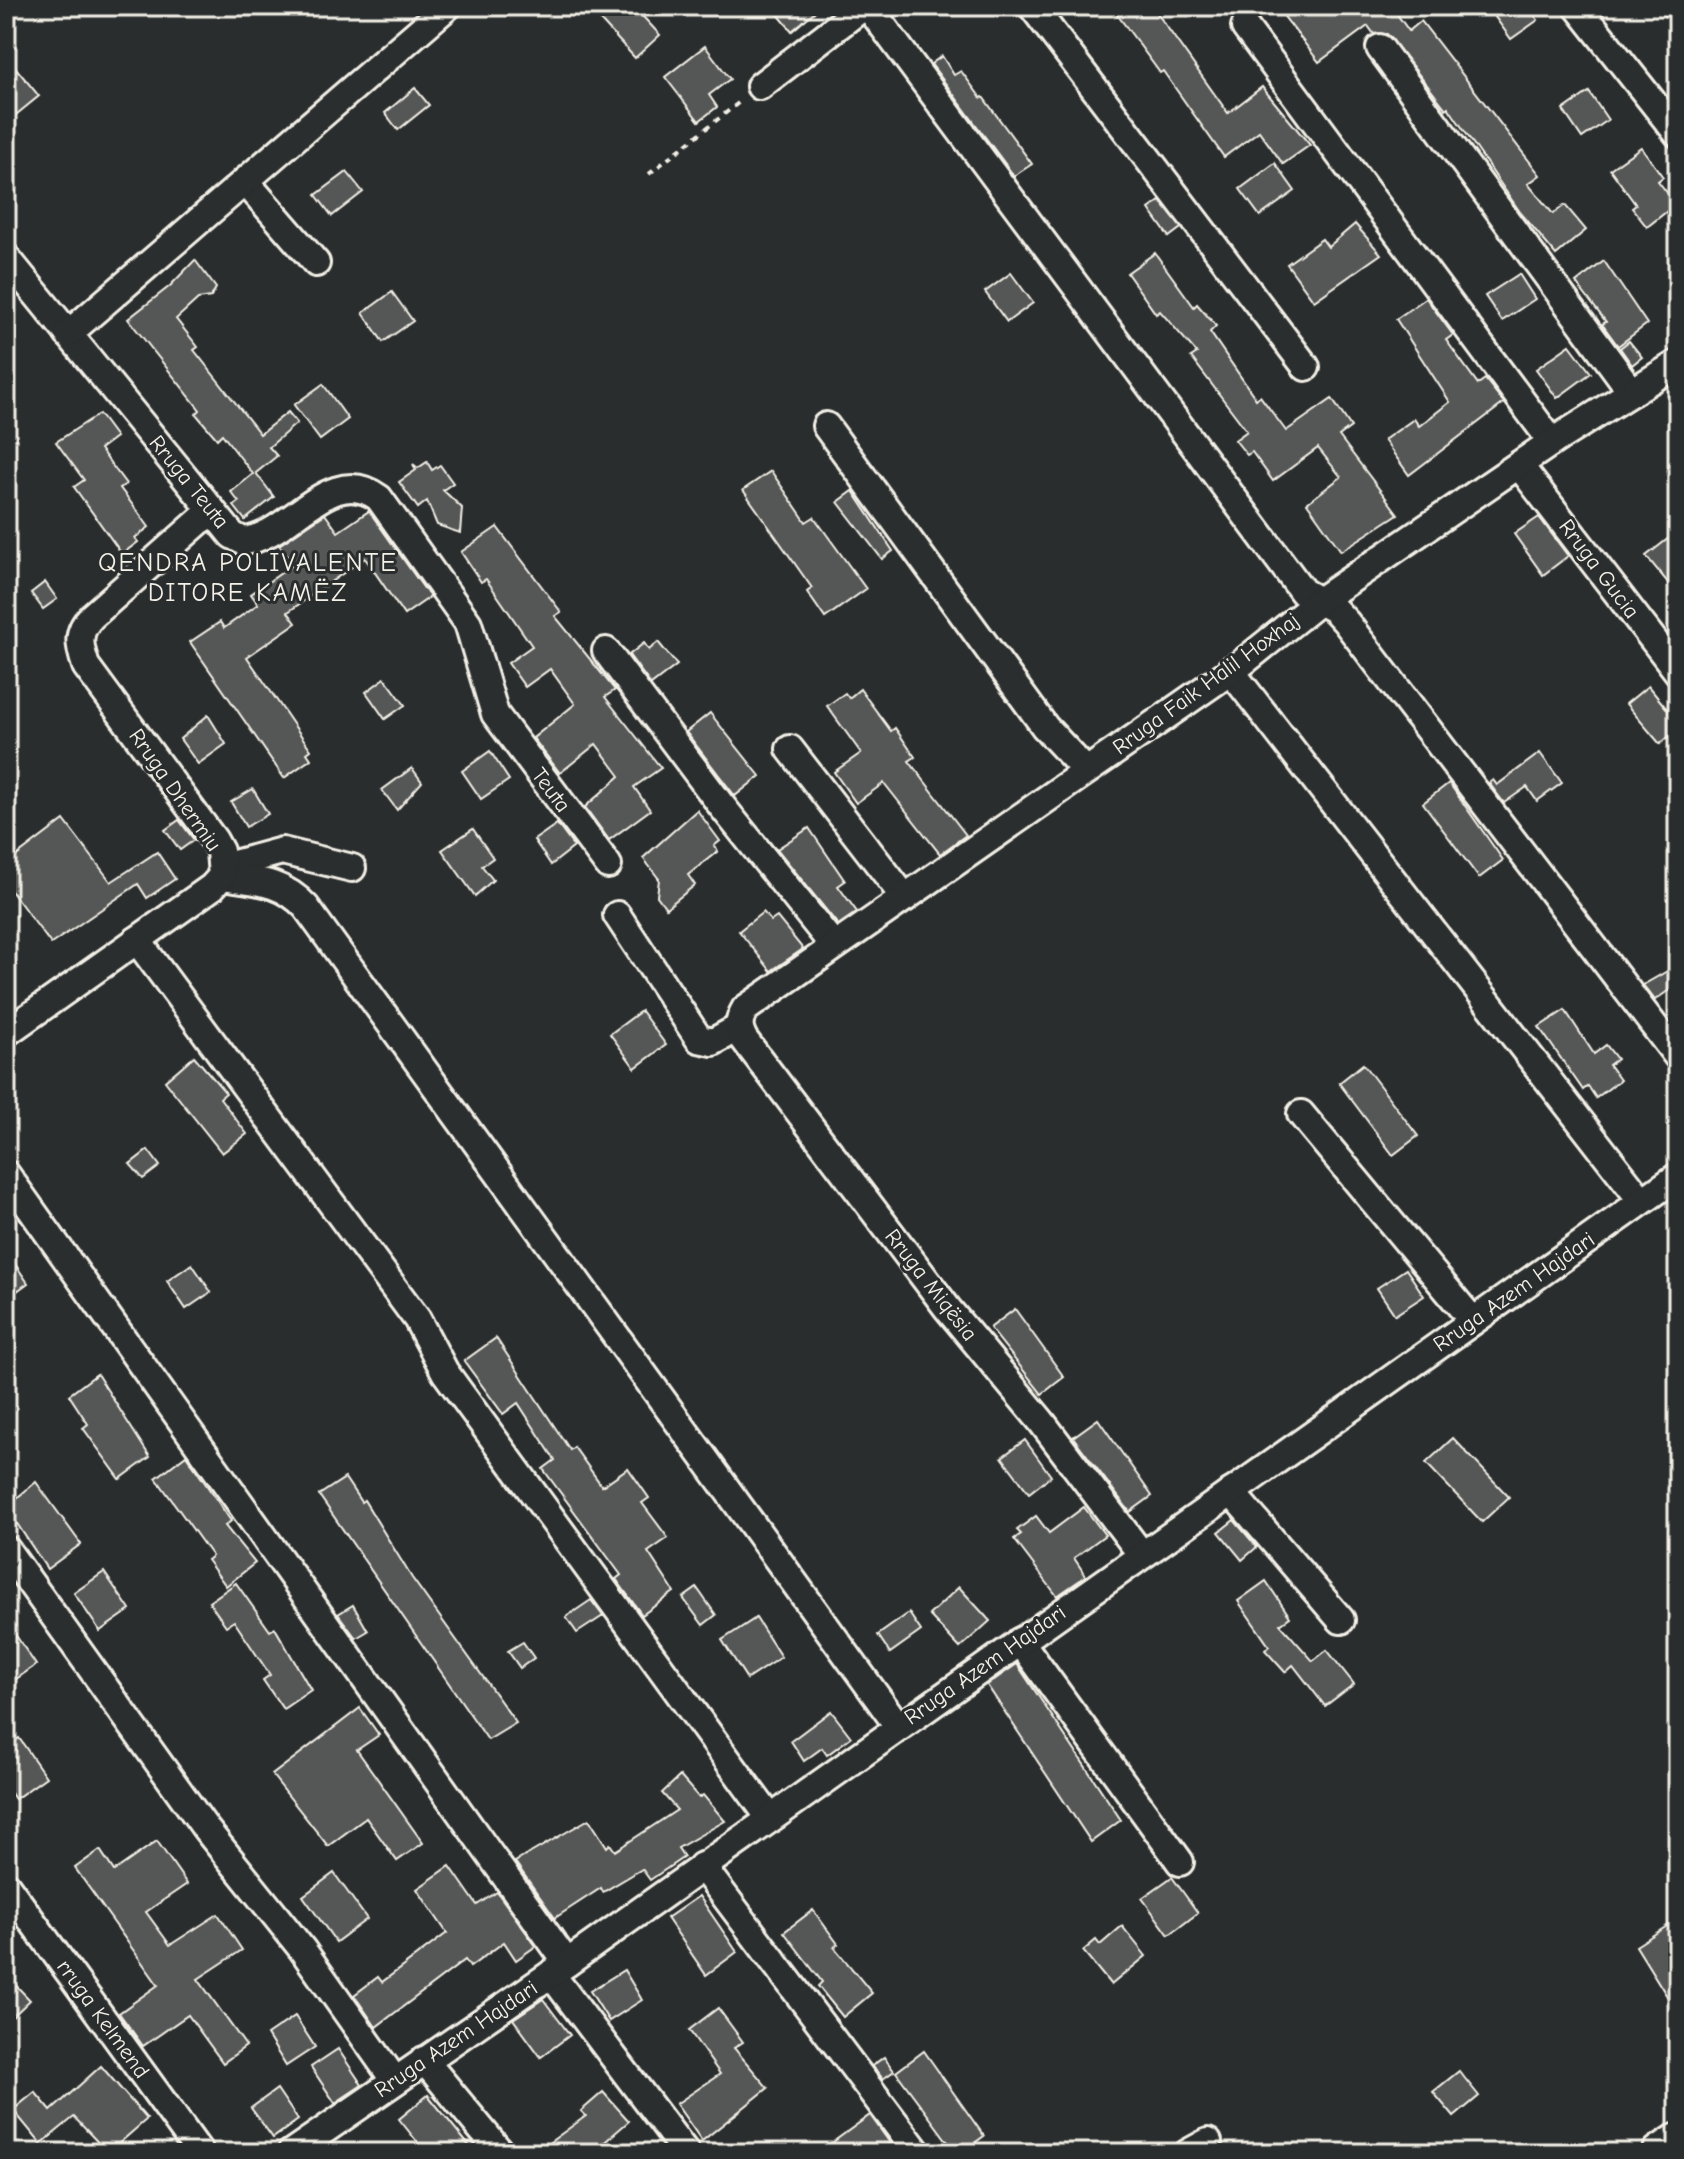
<svg xmlns="http://www.w3.org/2000/svg" width="1684" height="2159" viewBox="0 0 1684 2159" font-family="'Comic Neue',sans-serif">
	<style>
		.building { fill: #555756; stroke: #f4f1e8; stroke-width: 2 }
		.lines { fill: none; stroke-linecap: round; stroke-linejoin: round }
		.minor-casing { stroke: #f4f1e8; stroke-width: 32 }
		.major-casing { stroke: #f4f1e8; stroke-width: 40 }
		.path { stroke: #f4f1e8; stroke-width: 4; stroke-dasharray: 6 6; stroke-linecap: butt }
		.minor { stroke: #2a2d2e; stroke-width: 26 }
		.major { stroke: #2a2d2e; stroke-width: 34 }
		.labels { text-anchor: middle; dominant-baseline: central; stroke-width: 6; stroke-linejoin: round; paint-order: stroke }
		.street-label { font-size: 22px; fill: #f4f1e8; stroke: #2a2d2e }
		.quarter-label { font-size: 26px; letter-spacing: 2px; fill: #f4f1e8; stroke: #2a2d2e }
	</style>
	<rect width="100%" height="100%" fill="#2a2d2e"/>
	<filter id="ink" filterUnits="userSpaceOnUse"><feTurbulence type="fractalNoise" baseFrequency=".0125" numOctaves="2"/><feDisplacementMap in="SourceGraphic" scale="16" xChannelSelector="R" yChannelSelector="G"/><feConvolveMatrix kernelMatrix="1 2 1 2 8 2 1 2 1" color-interpolation-filters="sRGB"/></filter>
	<g filter="url(#ink)">
		<g class="building">
			<polygon points="617,6 633,6 660,35 635,58 601,21"/>
			<polygon points="771,6 821,6 792,31"/>
			<polygon points="1111,6 1152,6 1228,113 1262,87 1310,145 1283,164 1259,131 1224,157 1163,71 1160,73"/>
			<polygon points="1276,6 1391,6 1409,31 1421,21 1540,175 1528,184 1553,214 1565,205 1586,230 1556,255 1520,212 1448,107 1446,109 1387,34 1374,34 1368,26 1319,62"/>
			<polygon points="1487,6 1528,6 1538,20 1511,39"/>
			<polygon points="705,46 730,79 709,95 717,107 699,121 665,77"/>
			<polygon points="6,56 39,96 6,123"/>
			<polygon points="942,56 954,75 961,71 981,98 983,97 1032,164 1014,176 931,64"/>
			<polygon points="415,88 429,105 398,130 385,113"/>
			<polygon points="1589,92 1608,120 1582,138 1563,110"/>
			<polygon points="1641,147 1663,177 1658,181 1676,204 1647,227 1632,208 1636,205 1610,169"/>
			<polygon points="1275,163 1295,191 1260,216 1240,189"/>
			<polygon points="347,172 363,192 332,216 316,195"/>
			<polygon points="1160,201 1181,228 1169,237 1149,209"/>
			<polygon points="1355,224 1381,254 1314,301 1287,264 1322,239 1328,247"/>
			<polygon points="1155,253 1194,307 1197,304 1216,326 1210,332 1256,399 1260,396 1286,431 1332,399 1351,427 1339,436 1398,514 1341,551 1307,503 1341,477 1318,448 1273,481 1252,452 1247,455 1235,440 1247,431 1191,357 1197,353 1160,311 1156,314 1127,273"/>
			<polygon points="195,260 216,288 211,297 198,299 176,319 198,347 194,350 260,434 288,412 297,423 269,447 277,456 256,473 274,497 245,520 234,506 239,502 231,492 253,474 222,434 217,439 196,414 200,410 128,319 170,286"/>
			<polygon points="1604,261 1647,324 1618,346 1602,324 1606,322 1576,283"/>
			<polygon points="1011,273 1033,303 1007,322 985,292"/>
			<polygon points="1519,274 1535,299 1502,321 1485,296"/>
			<polygon points="392,292 413,321 383,342 363,313"/>
			<polygon points="1426,298 1453,335 1446,340 1478,384 1485,379 1504,403 1409,475 1384,440 1414,419 1419,426 1450,402 1396,319"/>
			<polygon points="1629,341 1642,357 1632,365 1620,348"/>
			<polygon points="1570,345 1591,373 1557,398 1536,369"/>
			<polygon points="323,384 348,419 320,440 294,405"/>
			<polygon points="99,414 116,437 100,449 126,484 120,488 149,527 135,538 138,542 122,554 74,487 84,480 56,442"/>
			<polygon points="427,462 432,470 440,465 453,483 443,490 462,508 460,533 437,525 427,501 418,508 399,482 416,470 413,464 418,468"/>
			<polygon points="771,471 806,522 814,517 866,589 825,618 807,592 812,588 743,490"/>
			<polygon points="853,491 893,551 882,559 838,502"/>
			<polygon points="369,511 430,597 404,615 365,558 288,612 296,623 247,657 311,750 307,753 311,759 284,778 190,642 220,622 224,628 258,604 251,594 294,564 279,545 325,514 338,532"/>
			<polygon points="1539,517 1568,556 1543,575 1514,534"/>
			<polygon points="497,527 561,612 555,616 615,690 605,697 661,768 634,787 650,810 609,840 585,807 620,776 596,744 560,773 533,738 575,704 550,669 525,687 508,663 532,646 486,579 481,582 461,552"/>
			<polygon points="1678,531 1678,595 1646,556"/>
			<polygon points="45,582 57,599 43,609 31,593"/>
			<polygon points="658,642 677,665 651,685 629,655 644,643 649,650"/>
			<polygon points="385,678 405,705 385,719 366,692"/>
			<polygon points="1648,686 1678,722 1678,729 1660,744 1626,704"/>
			<polygon points="860,689 891,731 895,728 915,757 909,761 966,835 940,854 884,783 856,803 834,772 861,753 827,706 845,693 849,698"/>
			<polygon points="710,713 760,776 735,796 686,732"/>
			<polygon points="208,715 226,744 198,764 180,739"/>
			<polygon points="490,751 509,780 481,799 462,771"/>
			<polygon points="1540,753 1562,783 1537,801 1527,787 1504,803 1489,783 1493,780 1497,785"/>
			<polygon points="412,768 422,782 397,810 382,790"/>
			<polygon points="1449,783 1503,860 1479,878 1423,803"/>
			<polygon points="253,789 268,814 246,827 231,802"/>
			<polygon points="697,810 720,841 714,846 718,851 688,875 695,885 666,908 657,896 659,879 643,858"/>
			<polygon points="64,820 111,882 157,852 175,879 147,898 138,884 51,944 6,884 6,864"/>
			<polygon points="179,820 194,840 180,850 165,830"/>
			<polygon points="557,824 574,847 551,865 534,840"/>
			<polygon points="809,828 845,881 838,886 857,912 838,925 777,849"/>
			<polygon points="473,829 493,858 482,866 493,880 475,896 442,850"/>
			<polygon points="763,912 771,921 777,917 803,949 771,971 739,931"/>
			<polygon points="1678,965 1678,984 1655,1000 1643,985"/>
			<polygon points="1565,1010 1594,1054 1606,1045 1617,1059 1609,1065 1620,1080 1596,1098 1588,1086 1583,1090 1539,1027"/>
			<polygon points="641,1011 666,1045 635,1068 610,1034"/>
			<polygon points="194,1056 226,1093 220,1098 247,1134 222,1153 165,1081"/>
			<polygon points="1363,1064 1418,1136 1393,1155 1339,1083"/>
			<polygon points="148,1150 160,1166 143,1179 130,1164"/>
			<polygon points="6,1251 28,1283 6,1299"/>
			<polygon points="192,1264 211,1292 186,1309 167,1281"/>
			<polygon points="1406,1269 1424,1296 1395,1315 1377,1288"/>
			<polygon points="1015,1309 1064,1377 1042,1394 990,1328"/>
			<polygon points="496,1338 570,1450 574,1447 602,1486 628,1468 649,1498 642,1503 668,1538 648,1552 674,1592 642,1615 616,1579 621,1575 543,1469 555,1460 518,1403 503,1414 464,1361"/>
			<polygon points="97,1374 150,1457 120,1479 83,1428 88,1424 69,1395"/>
			<polygon points="1098,1419 1152,1496 1130,1512 1073,1437"/>
			<polygon points="1453,1438 1509,1497 1482,1522 1426,1463"/>
			<polygon points="1025,1440 1051,1476 1029,1493 1002,1457"/>
			<polygon points="186,1455 231,1521 225,1526 255,1563 226,1586 207,1560 212,1556 156,1478"/>
			<polygon points="345,1478 361,1502 364,1500 412,1578 516,1723 488,1740 319,1495"/>
			<polygon points="36,1482 81,1544 47,1569 6,1507"/>
			<polygon points="1084,1507 1105,1535 1074,1558 1086,1576 1057,1596 1014,1539 1021,1534 1017,1530 1036,1516 1049,1533"/>
			<polygon points="1234,1520 1257,1547 1242,1560 1219,1532"/>
			<polygon points="104,1572 130,1610 100,1631 74,1593"/>
			<polygon points="1266,1581 1290,1617 1280,1624 1313,1661 1327,1650 1354,1684 1325,1706 1293,1665 1285,1672 1265,1650 1269,1646 1238,1601"/>
			<polygon points="236,1583 270,1631 275,1628 311,1690 283,1709 263,1680 270,1675 234,1621 226,1626 209,1602"/>
			<polygon points="959,1587 990,1621 960,1648 929,1615"/>
			<polygon points="697,1588 716,1615 703,1625 683,1598"/>
			<polygon points="591,1600 603,1616 577,1633 566,1617"/>
			<polygon points="353,1605 368,1631 356,1638 338,1614"/>
			<polygon points="909,1613 921,1631 890,1653 878,1635"/>
			<polygon points="756,1618 781,1657 747,1679 722,1640"/>
			<polygon points="6,1621 36,1665 6,1686"/>
			<polygon points="523,1642 534,1658 520,1668 508,1651"/>
			<polygon points="1017,1664 1121,1820 1091,1842 987,1685"/>
			<polygon points="360,1708 379,1735 357,1750 423,1843 397,1861 366,1818 328,1846 272,1775"/>
			<polygon points="831,1711 851,1737 827,1755 822,1748 804,1761 791,1741"/>
			<polygon points="19,1738 46,1777 15,1799 6,1786 6,1747"/>
			<polygon points="680,1776 699,1798 703,1795 725,1821 678,1848 684,1857 650,1880 642,1869 603,1892 601,1888 555,1918 515,1862 589,1819 607,1847 610,1844 615,1851 677,1810 662,1793"/>
			<polygon points="157,1841 187,1884 146,1912 170,1945 218,1914 242,1950 198,1979 246,2046 223,2063 188,2015 143,2046 119,2013 158,1985 75,1868 100,1850 114,1871"/>
			<polygon points="450,1866 477,1905 497,1892 536,1946 516,1960 504,1942 470,1967 465,1960 376,2027 354,1995 378,1977 382,1982 447,1933 417,1889"/>
			<polygon points="334,1873 367,1919 336,1942 303,1896"/>
			<polygon points="1172,1877 1198,1913 1169,1935 1142,1898"/>
			<polygon points="699,1896 737,1952 706,1975 667,1918"/>
			<polygon points="813,1910 838,1944 834,1947 872,1993 843,2017 818,1986 822,1982 784,1932"/>
			<polygon points="1678,1919 1678,2014 1636,1946"/>
			<polygon points="1122,1926 1146,1956 1111,1985 1083,1951 1096,1940 1100,1945"/>
			<polygon points="624,1970 642,2000 609,2021 590,1991"/>
			<polygon points="6,1975 30,2000 6,2023"/>
			<polygon points="543,1999 570,2035 541,2057 513,2019"/>
			<polygon points="718,2008 743,2042 734,2048 768,2088 702,2141 676,2104 720,2074 689,2030"/>
			<polygon points="295,2016 315,2047 286,2066 267,2035"/>
			<polygon points="338,2049 362,2085 335,2103 311,2067"/>
			<polygon points="924,2051 984,2136 961,2153 956,2153 896,2072"/>
			<polygon points="884,2057 894,2071 883,2079 872,2066"/>
			<polygon points="101,2066 147,2119 108,2153 74,2117 41,2144 13,2110 35,2092 51,2111"/>
			<polygon points="1459,2071 1479,2096 1454,2117 1433,2092"/>
			<polygon points="277,2089 298,2120 273,2138 251,2108"/>
			<polygon points="603,2092 629,2121 592,2153 535,2153 586,2116 581,2111"/>
			<polygon points="428,2095 475,2153 426,2153 399,2119"/>
			<polygon points="870,2115 890,2143 875,2153 818,2153"/>
		</g>
		<g class="lines">
			<defs>
				<g id="minor">
					<polyline points="868,6 1303,592 1334,609 1346,622 1678,1057"/>
					<polyline points="1032,6 1306,367"/>
					<polyline points="1577,6 1678,134"/>
					<polyline points="1676,6 1678,8"/>
					<polyline points="1245,27 1552,442"/>
					<polyline points="1380,48 1632,392"/>
					<polyline points="760,86 864,6"/>
					<polyline points="245,181 316,263"/>
					<path d="M 6,257 L 232,535 L 243,541 C 290,538 330,461 379,498 L 468,623 L 495,714 L 608,865"/>
					<polyline points="68,334 448,6"/>
					<polyline points="826,426 1045,727 1086,771"/>
					<polyline points="1519,465 1678,672"/>
					<polyline points="606,651 721,805 834,946"/>
					<polyline points="1230,670 1642,1201"/>
					<polyline points="790,749 905,898"/>
					<polyline points="223,867 282,851 352,868"/>
					<path d="M 222,876 C 256,881 282,881 306,907 L 898,1726"/>
					<polyline points="617,915 699,1039 713,1042 738,1028"/>
					<polyline points="137,940 417,1319 445,1372 770,1818"/>
					<path d="M 6,1033 L 212,887 L 222,876 L 220,851 L 214,840 L 86,666 C 79,645 76,632 92,616 L 212,510"/>
					<polyline points="1301,1114 1473,1321"/>
					<polyline points="6,1174 567,1963"/>
					<polyline points="1231,1492 1341,1620"/>
					<polyline points="6,1549 206,1829 302,1949 395,2081"/>
					<path d="M 1142,1555 L 1041,1421 L 948,1309 L 744,1039 C 738,1027 738,1021 745,1009 L 1242,663 L 1318,602 L 1552,442 L 1678,363"/>
					<polyline points="1020,1641 1180,1862"/>
					<polyline points="702,1866 918,2153"/>
					<polyline points="6,1885 200,2153"/>
					<polyline points="551,1974 686,2153"/>
					<polyline points="424,2060 501,2153"/>
					<polyline points="291,2153 567,1963 1678,1176"/>
					<polyline points="1188,2153 1208,2142"/>
				</g>
				<polyline id="major" points="1660,2153 1678,2141"/>
			</defs>
			<use href="#minor" class="minor-casing"/>
			<use href="#major" class="major-casing"/>
			<polyline class="path" points="649,174 742,100"/>
			<use href="#minor" class="minor"/>
			<use href="#major" class="major"/>
		</g>
	</g>
	<g class="labels">
		<g class="street-label">
			<text transform="translate(189 482) rotate(51)">Rruga Teuta</text>
			<text transform="translate(1599 569) rotate(53)">Rruga Gucia</text>
			<text transform="translate(1206 684) rotate(-36)">Rruga Faik Halil Hoxhaj</text>
			<text transform="translate(175 790) rotate(55)">Rruga Dhermiu</text>
			<text transform="translate(551 790) rotate(53)">Teuta</text>
			<text transform="translate(931 1285) rotate(52)">Rruga Miqësia</text>
			<text transform="translate(1514 1292) rotate(-35)">Rruga Azem Hajdari</text>
			<text transform="translate(985 1665) rotate(-35)">Rruga Azem Hajdari</text>
			<text transform="translate(103 2019) rotate(54)">rruga Kelmend</text>
			<text transform="translate(456 2039) rotate(-34)">Rruga Azem Hajdari</text>
		</g>
		<g class="quarter-label">
			<text x="248" y="563">QENDRA POLIVALENTE<tspan x="248" dy="30">DITORE KAMËZ</tspan></text>
		</g>
	</g>
	<rect width="1684" height="2159" fill="none" stroke="#2a2d2e" stroke-width="32"/>
	<rect x="16" y="16" width="1652" height="2127" fill="none" stroke="#f4f1e8" stroke-width="3" filter="url(#ink)"/>
</svg>
